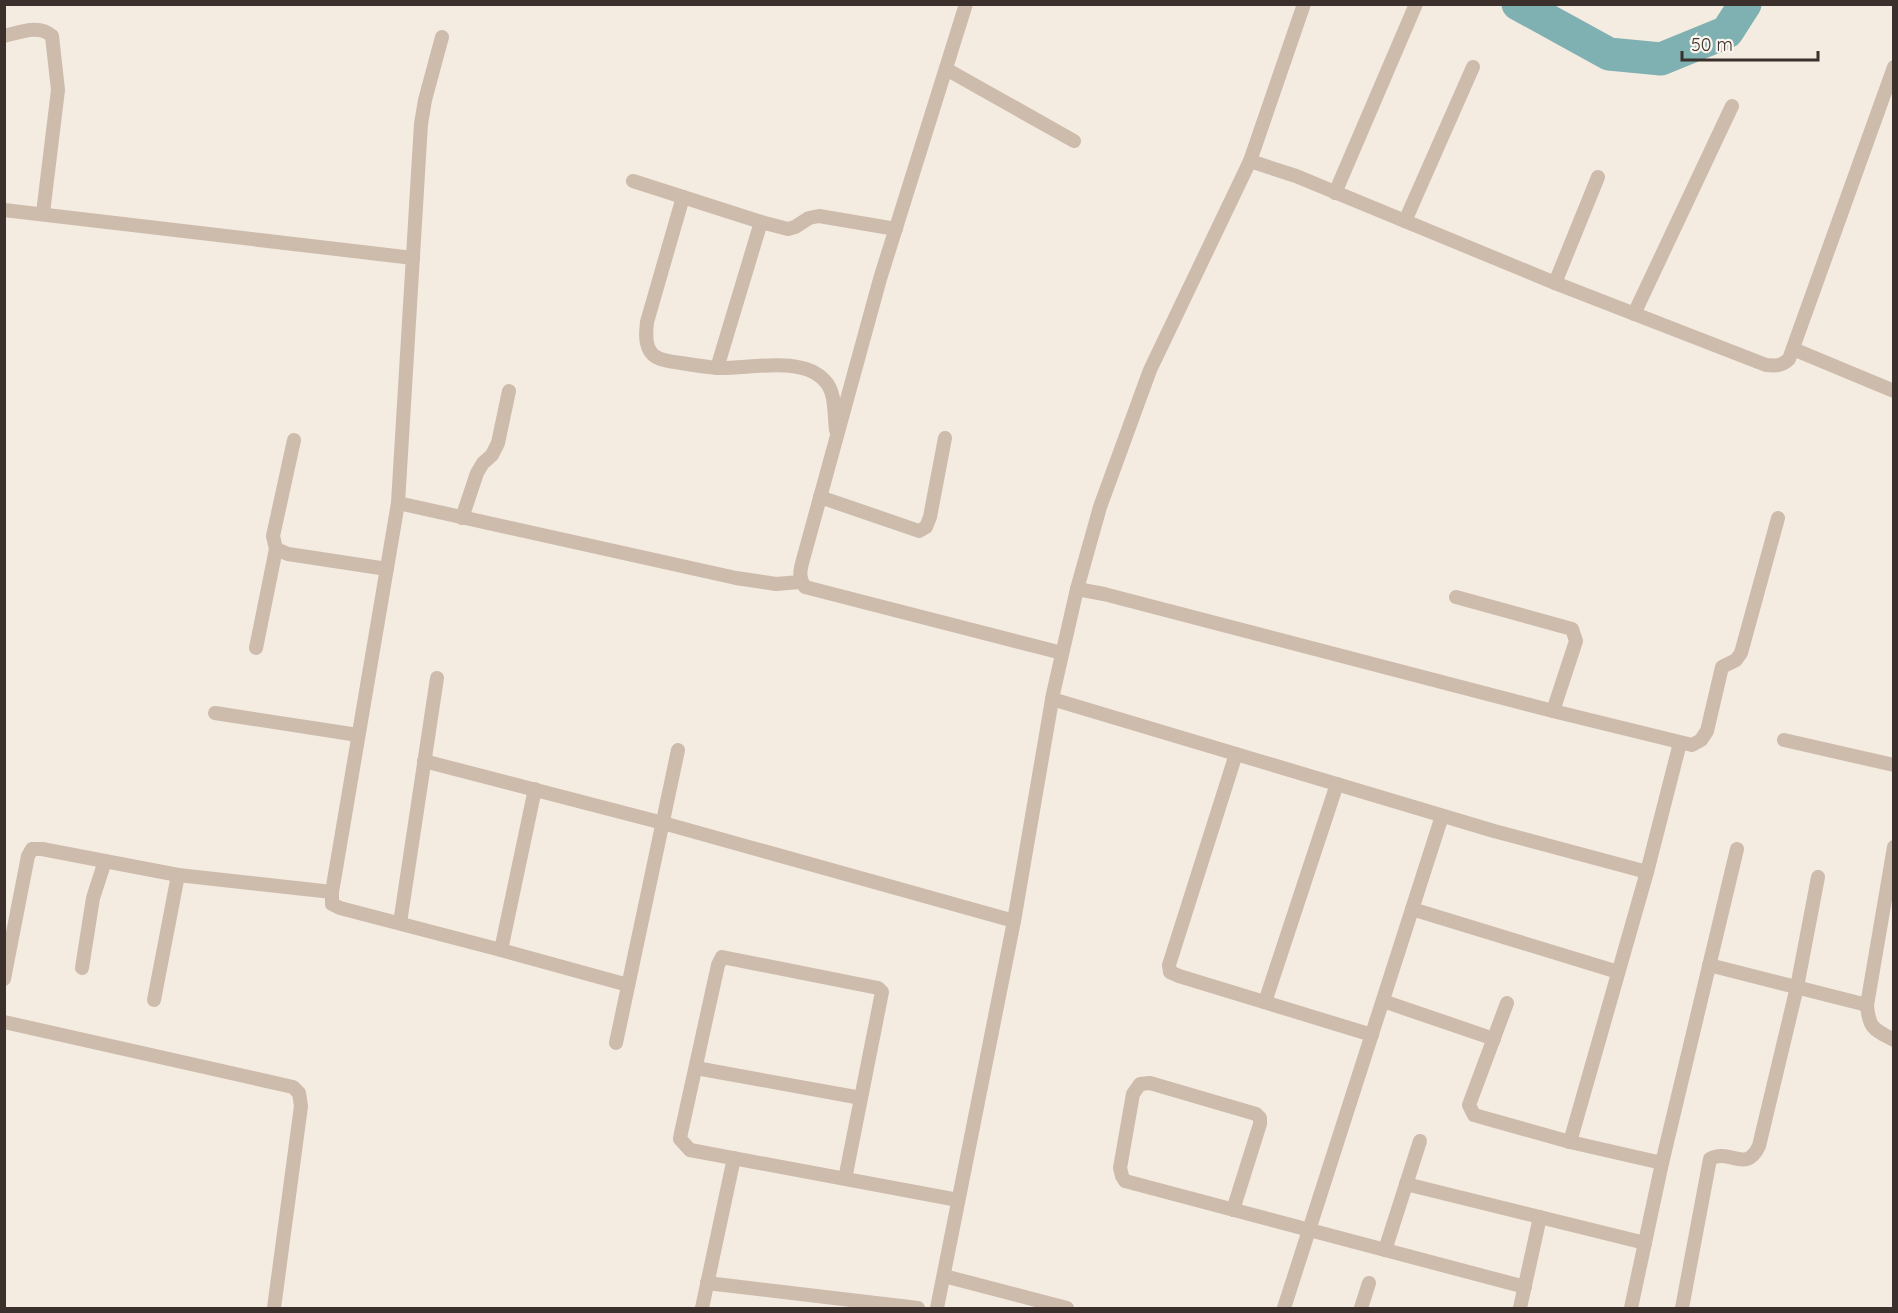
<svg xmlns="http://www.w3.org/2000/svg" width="1898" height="1313" viewBox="0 0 1898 1313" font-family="Quicksand,sans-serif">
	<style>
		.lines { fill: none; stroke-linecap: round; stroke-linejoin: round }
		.river { stroke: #7fb0b2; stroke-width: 33 }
		.street { stroke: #cdbbac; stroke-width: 14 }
	</style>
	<rect width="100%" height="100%" fill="#f4ebe1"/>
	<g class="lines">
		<polyline class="river" points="1518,4 1609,54 1661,59 1727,32 1745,4"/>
		<g class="street">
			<path d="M 966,4 L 880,279 L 804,556 C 801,567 797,577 805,587 L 1062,653"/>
			<path d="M 4,36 C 21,32 39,24 52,36 L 58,90 L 43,213"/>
			<polyline points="442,37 425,100 421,124 398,503 332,892 332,904 340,908 501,950 628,985"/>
			<polyline points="946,69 1074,141"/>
			<path d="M 1250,161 L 1296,176 L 1555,283 L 1766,365 C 1776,366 1782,366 1789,359 L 1894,67"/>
			<polyline points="633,181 761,222 788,229 795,227 809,218 819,216 896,229"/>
			<polyline points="1335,193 1416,4"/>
			<path d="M 683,197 L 647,322 C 646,331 645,341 649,349 C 654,361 670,361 681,363 C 693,365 706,367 718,368 C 749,369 802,355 825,381 C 836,392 834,415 836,430"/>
			<polyline points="4,210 413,258"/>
			<polyline points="1405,221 1473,67"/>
			<polyline points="1555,283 1598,177"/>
			<polyline points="1634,314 1732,106"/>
			<polyline points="1793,349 1894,391"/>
			<polyline points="717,368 761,222"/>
			<polyline points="294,440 273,536 276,549 288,554 387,569"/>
			<polyline points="820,497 919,531 926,527 930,517 945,438"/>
			<polyline points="398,503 736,578 776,584 800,582"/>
			<polyline points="462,518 477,473 483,463 492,455 498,443 509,391"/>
			<polyline points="1077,589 1104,594 1553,711 1692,745 1701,740 1707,731 1722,667 1736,660 1741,653 1778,518"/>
			<polyline points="1456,597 1572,629 1576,641 1553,711"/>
			<polyline points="256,648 276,549"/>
			<polyline points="1052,699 1494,831 1647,872"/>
			<polyline points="215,713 358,735"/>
			<polyline points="1784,740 1894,765"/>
			<polyline points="1236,754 1169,965 1170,972 1179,976 1372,1035"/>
			<polyline points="424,761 663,823 1014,921"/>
			<path d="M 1894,847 L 1867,1005 C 1869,1028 1873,1029 1894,1040"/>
			<polyline points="1412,909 1618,972"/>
			<polyline points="400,923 437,678"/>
			<polyline points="501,950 535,789"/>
			<polyline points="1709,965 1867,1005"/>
			<polyline points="82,968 93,898 105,861"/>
			<polyline points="4,979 28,856 32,849 42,849 178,875 332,892"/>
			<polyline points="154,1000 178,875"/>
			<polyline points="1383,1001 1494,1039"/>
			<polyline points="1265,1002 1337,784"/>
			<polyline points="1507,1003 1469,1105 1474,1115 1570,1142 1662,1163"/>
			<polyline points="4,1022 293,1087 299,1093 301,1106 274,1308"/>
			<polyline points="616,1043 678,750"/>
			<polyline points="696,1068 861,1098"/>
			<polyline points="1570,1142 1647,872 1680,743"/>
			<polyline points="845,1179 882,992 878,988 722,957 718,965 681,1133 680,1139 690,1150 958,1200"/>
			<polyline points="1406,1184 1645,1243"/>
			<polyline points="1233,1210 1260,1124 1260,1118 1256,1114 1150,1083 1140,1084 1133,1094 1120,1168 1122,1176 1125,1181 1525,1287"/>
			<polyline points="1385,1250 1420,1141"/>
			<polyline points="944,1276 1067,1308"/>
			<polyline points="707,1283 918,1308"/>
			<polyline points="702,1308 734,1158"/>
			<polyline points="937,1308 1014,921 1053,694 1077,589 1100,507 1150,370 1250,161 1304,4"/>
			<polyline points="1284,1308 1442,816"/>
			<polyline points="1361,1308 1369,1283"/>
			<polyline points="1520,1308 1540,1217"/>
			<polyline points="1631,1308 1662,1163 1737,849"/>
			<path d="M 1682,1308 L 1710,1159 C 1730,1148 1746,1174 1759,1146 L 1797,987 L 1818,877"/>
		</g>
	</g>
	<rect width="1898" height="1313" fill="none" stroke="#3b302b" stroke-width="12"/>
	<path d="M1682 51v9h136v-9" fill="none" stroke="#3b302b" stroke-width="3"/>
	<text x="1691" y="51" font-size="18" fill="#3b302b" stroke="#fbf5ee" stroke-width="4.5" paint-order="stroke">50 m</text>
</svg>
